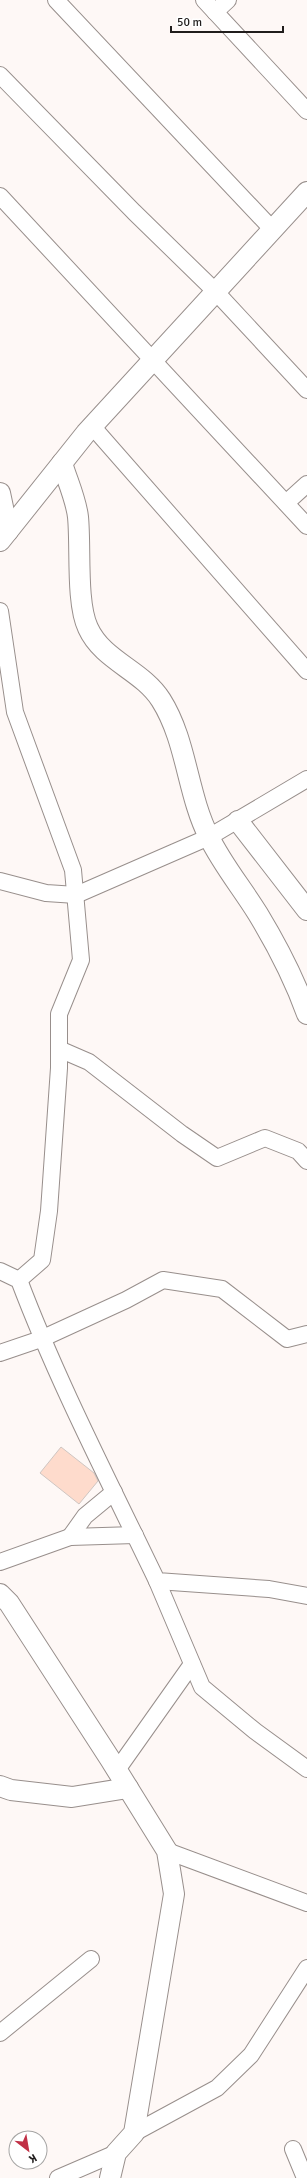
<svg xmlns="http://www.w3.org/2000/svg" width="307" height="2178" viewBox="0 0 307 2178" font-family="Signika,sans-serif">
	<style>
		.building { fill: #fedbcc; stroke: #cfc6c2 }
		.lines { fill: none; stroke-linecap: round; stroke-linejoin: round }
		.minor-casing { stroke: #988f8c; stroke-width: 18 }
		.tertiary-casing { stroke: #988f8c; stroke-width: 22 }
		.minor { stroke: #fff; stroke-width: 16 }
		.tertiary { stroke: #fff; stroke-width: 20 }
	</style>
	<rect width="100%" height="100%" fill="#fef8f6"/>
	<polygon class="building" points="61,1447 94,1473 98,1481 79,1504 40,1473"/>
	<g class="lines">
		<defs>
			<g id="minor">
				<polyline points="56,0 272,229"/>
				<polyline points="204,0 307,111"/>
				<polyline points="215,12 228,0"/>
				<polyline points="0,75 134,212 215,291 307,390"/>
				<polyline points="0,196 307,526"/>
				<polyline points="92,426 307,671"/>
				<polyline points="286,503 307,484"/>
				<polyline points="0,611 15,712 73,870 81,960 59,1014 59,1068 49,1211 42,1260 19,1280"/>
				<polyline points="0,881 46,893 76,895 209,837 307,779"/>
				<polyline points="59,1049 89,1062 182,1134 217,1158 265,1138 298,1151 307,1161"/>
				<path d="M 0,1271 L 19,1280 C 58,1383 109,1481 157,1581 L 269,1589 L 307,1596"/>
				<polyline points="0,1353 41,1339 126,1300 163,1280 222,1289 287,1339 307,1334"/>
				<polyline points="70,1537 85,1516 114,1492"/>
				<polyline points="0,1562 70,1537 135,1535"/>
				<polyline points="157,1581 202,1687 255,1731 307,1769"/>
				<polyline points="117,1770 192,1664"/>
				<polyline points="167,1851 307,1903"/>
				<polyline points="0,2033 91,1959"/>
				<polyline points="134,2133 217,2088 251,2055 307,1968"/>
				<polyline points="293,2149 305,2178"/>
				<polyline points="58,2178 116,2153"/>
			</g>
			<g id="tertiary">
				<path d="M 62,463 C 67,480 76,499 78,517 C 81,547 76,603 88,628 C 103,661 142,670 161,700 C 187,741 187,794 209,837 C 222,864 242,888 258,914 C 278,947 294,978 307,1014"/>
				<polyline points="0,493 8,531"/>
				<polyline points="0,541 86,433 307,192"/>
				<polyline points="238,821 307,910"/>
				<polyline points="0,1594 9,1603 110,1759 167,1851 174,1894 134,2133 116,2153 110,2178"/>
				<polyline points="0,1786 11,1790 72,1797 128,1788"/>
			</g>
		</defs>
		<use href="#minor" class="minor-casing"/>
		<use href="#tertiary" class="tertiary-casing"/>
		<use href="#minor" class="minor"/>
		<use href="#tertiary" class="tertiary"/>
	</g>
	<g transform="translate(28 2150) rotate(149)"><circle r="19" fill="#ffffff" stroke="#a6a5a4"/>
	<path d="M0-3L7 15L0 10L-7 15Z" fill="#c13146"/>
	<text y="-6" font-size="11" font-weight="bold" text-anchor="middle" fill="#201d1c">K</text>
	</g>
	<path d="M171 26v6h112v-6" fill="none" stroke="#201d1c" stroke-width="2"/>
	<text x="177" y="26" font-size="12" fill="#201d1c" stroke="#ffffff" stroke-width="3" paint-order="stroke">50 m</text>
</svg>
